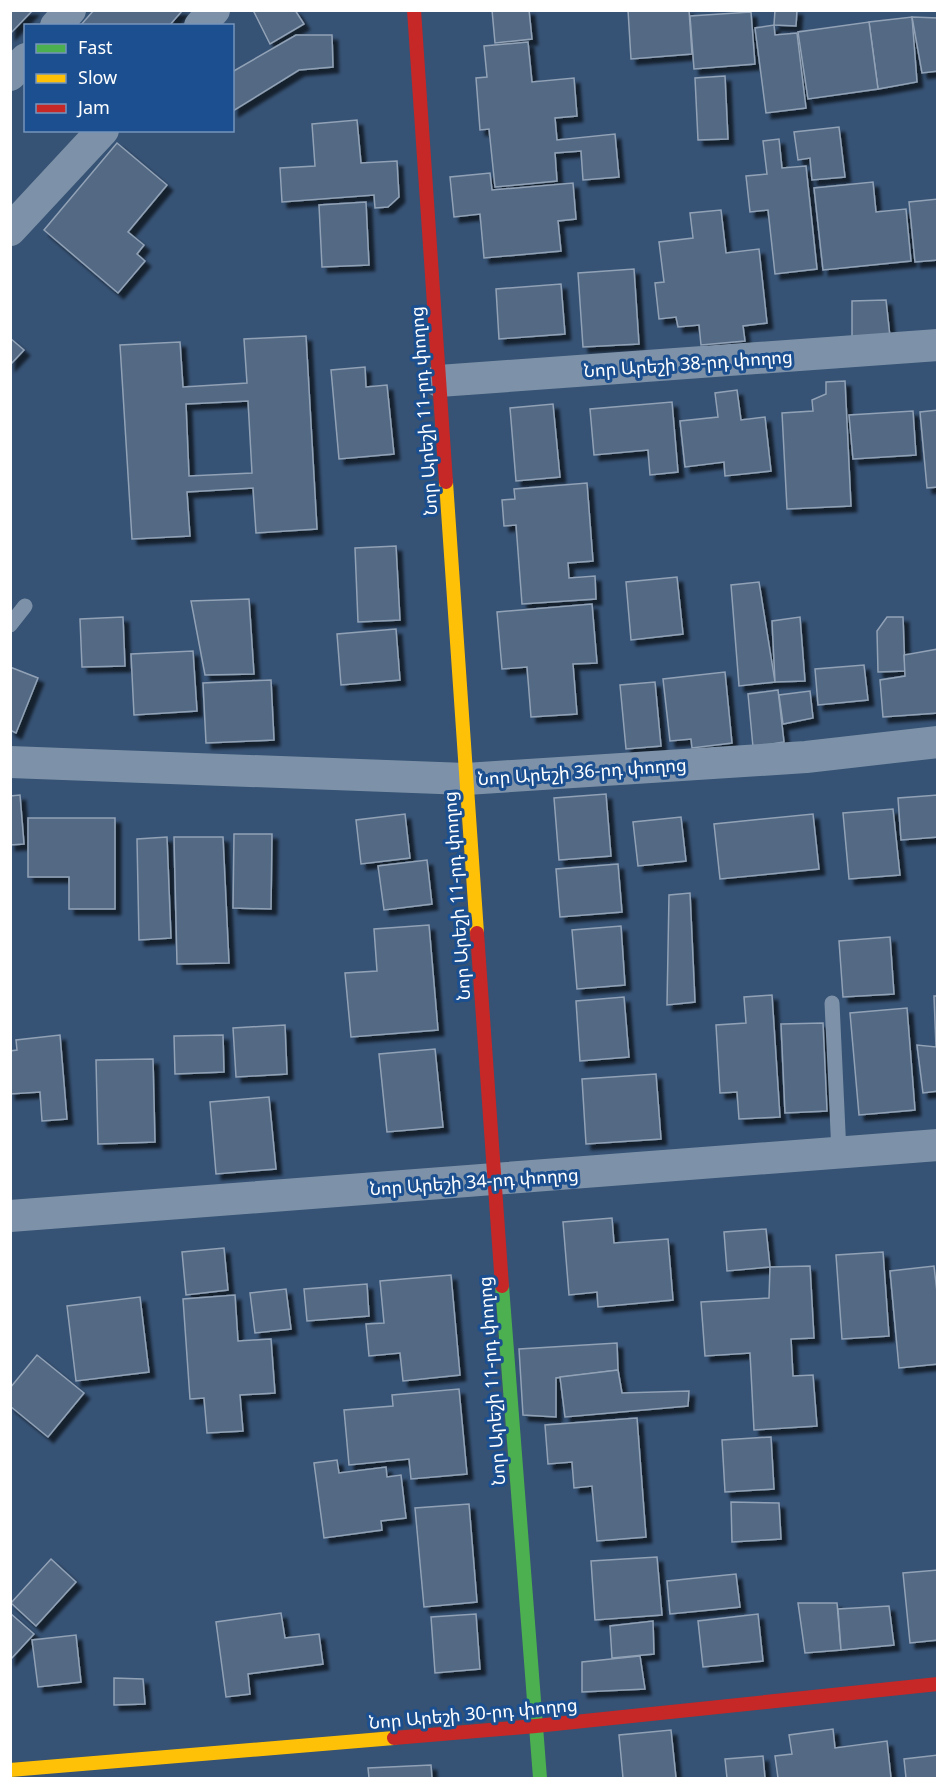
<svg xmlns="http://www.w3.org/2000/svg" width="948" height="1789" viewBox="0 0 948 1789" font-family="'Noto Sans','Noto Sans Armenian',sans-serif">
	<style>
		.building { fill: #526984; stroke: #92a2b6; stroke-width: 1.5; fill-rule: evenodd; filter: url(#shadow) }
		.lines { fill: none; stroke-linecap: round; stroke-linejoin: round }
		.lane { stroke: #7d92a8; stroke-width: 15 }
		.street { stroke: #7d92a8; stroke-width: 32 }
		.fast { stroke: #4caf50; stroke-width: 14 }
		.slow { stroke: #ffc107; stroke-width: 14 }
		.jam { stroke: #c62828; stroke-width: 14 }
		.labels { text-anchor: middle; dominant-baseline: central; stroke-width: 6; stroke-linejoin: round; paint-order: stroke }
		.street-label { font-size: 18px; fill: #fff; stroke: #1b4f8f }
	</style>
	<defs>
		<filter id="shadow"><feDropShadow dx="5.5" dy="5.5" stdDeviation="1.5" flood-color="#0009"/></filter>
	</defs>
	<rect width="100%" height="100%" fill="#365274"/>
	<g class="building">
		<polygon points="10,10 33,10 10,34"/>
		<polygon points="94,10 182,10 182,11 169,26 80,26"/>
		<polygon points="253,10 295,10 304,24 270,44"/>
		<polygon points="492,10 529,10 532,39 495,43"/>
		<polygon points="628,10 689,10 692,54 631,59"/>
		<polygon points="775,10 797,10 796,26 774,25"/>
		<polygon points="751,12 755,64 694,69 690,16"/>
		<polygon points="912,17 917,82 878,89 869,22"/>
		<polygon points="912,17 938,18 938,71 922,73"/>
		<polygon points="869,22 878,89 808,99 798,32"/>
		<polygon points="774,25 775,35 797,33 806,108 766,113 755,28"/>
		<polygon points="296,35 332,35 333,67 299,70 233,111 232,72"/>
		<polygon points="528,42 532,82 574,78 577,116 555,118 557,140 615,134 619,177 583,180 581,151 555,153 557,181 495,187 489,129 480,130 476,78 487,77 484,46"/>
		<polygon points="725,76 728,139 698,140 695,78"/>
		<polygon points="357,120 361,163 397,161 399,197 388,207 375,208 374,195 282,202 280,168 315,166 312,124"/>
		<polygon points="839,127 845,177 812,180 810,158 798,160 794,132"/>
		<polygon points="779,139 782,168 806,166 817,269 775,274 768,210 750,212 746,176 767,174 763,141"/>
		<polygon points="117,143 167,185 128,232 144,245 137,254 145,261 118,293 44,230"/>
		<polygon points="490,173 492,190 573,183 576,219 558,221 561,251 484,258 480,214 454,217 450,177"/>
		<polygon points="873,182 876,212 906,209 911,261 823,270 814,188"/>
		<polygon points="938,199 938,260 915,262 909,202"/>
		<polygon points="366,202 369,265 322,267 319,205"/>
		<polygon points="721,210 726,253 759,249 767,323 743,326 745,341 701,345 699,325 678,327 676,317 659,319 655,283 664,282 659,242 693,238 690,213"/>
		<polygon points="634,269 639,344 583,347 578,273"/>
		<polygon points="561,284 565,334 499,339 496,289"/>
		<polygon points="886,300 890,337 852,343 852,301"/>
		<path d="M 306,336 L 317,529 L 256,533 L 253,488 L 187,492 L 190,536 L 132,539 L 120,345 L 180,342 L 183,387 L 247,383 L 244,339 ZM 248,401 L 252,473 L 189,476 L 186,404 Z"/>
		<polygon points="10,338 24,350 10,365"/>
		<polygon points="365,367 366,387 387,385 394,454 339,459 331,370"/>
		<polygon points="845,381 851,506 787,509 782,413 813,411 812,400 826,394 826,382"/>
		<polygon points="737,390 741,420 765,417 771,471 725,476 724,462 685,467 680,421 718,417 715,393"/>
		<polygon points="672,402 678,472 650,475 648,450 594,455 590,409"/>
		<polygon points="553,404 560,477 516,481 510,408"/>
		<polygon points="938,410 938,487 927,488 920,412"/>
		<polygon points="913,411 916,455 853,459 849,415"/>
		<polygon points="587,483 593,561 568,563 569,578 595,576 596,599 522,604 516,525 504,526 502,500 515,499 514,489"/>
		<polygon points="396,546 400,620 358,622 355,548"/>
		<polygon points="677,577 683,634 631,640 626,582"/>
		<polygon points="759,582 775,682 739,686 731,585"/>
		<polygon points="249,599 254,674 205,675 191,601"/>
		<polygon points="592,604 597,663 573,664 577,714 531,717 527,667 502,669 497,612"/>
		<polygon points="123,617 125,666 82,667 80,619"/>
		<polygon points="800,617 805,681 775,682 772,621"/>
		<polygon points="887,617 903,617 905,671 878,672 877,631"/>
		<polygon points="396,629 400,680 341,685 337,634"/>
		<polygon points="938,649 938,713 883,717 880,680 905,676 904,655"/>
		<polygon points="193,651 197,711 134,715 131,654"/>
		<polygon points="864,665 868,700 818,705 815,669"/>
		<polygon points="10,667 38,678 16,733 10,730"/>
		<polygon points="725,672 732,743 692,748 691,739 670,741 663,679"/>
		<polygon points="271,680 274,740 206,743 203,683"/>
		<polygon points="655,682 661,746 626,749 620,685"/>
		<polygon points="778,690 784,742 753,747 748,694"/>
		<polygon points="810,691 813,718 783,724 779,695"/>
		<polygon points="606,794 611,856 559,860 554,798"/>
		<polygon points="20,795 24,844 10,845 10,796"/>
		<polygon points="938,795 938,837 901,840 898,798"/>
		<polygon points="893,809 900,875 849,879 843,813"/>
		<polygon points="405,814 410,858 361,864 356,820"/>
		<polygon points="813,814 819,869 720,879 714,824"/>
		<polygon points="681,817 686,861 638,866 633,822"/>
		<polygon points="28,818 115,818 115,909 69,909 69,877 28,877"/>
		<polygon points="234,834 272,834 271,909 233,908"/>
		<polygon points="167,837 171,938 139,940 137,839"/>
		<polygon points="174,837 223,837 229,963 177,964"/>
		<polygon points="427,860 432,904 384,910 378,866"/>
		<polygon points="618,864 622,912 560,917 556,869"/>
		<polygon points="690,893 695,1002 667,1005 669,895"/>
		<polygon points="429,925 438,1030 351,1037 345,973 377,971 374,929"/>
		<polygon points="621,926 625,985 577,989 572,930"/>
		<polygon points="890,937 894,994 843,997 839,941"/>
		<polygon points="772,995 780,1117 739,1119 737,1092 720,1093 716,1025 746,1023 744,997"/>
		<polygon points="934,996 938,996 938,1091 923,1093 917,1045 936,1047"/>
		<polygon points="624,997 629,1057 580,1061 576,1001"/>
		<polygon points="907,1008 915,1110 859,1115 850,1013"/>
		<polygon points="823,1023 827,1111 785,1113 781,1024"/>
		<polygon points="285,1025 287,1074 236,1077 233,1028"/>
		<polygon points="60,1035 67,1119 42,1121 40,1092 10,1094 10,1051 17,1050 16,1040"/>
		<polygon points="223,1035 224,1072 175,1074 174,1036"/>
		<polygon points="435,1049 443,1127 387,1132 379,1054"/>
		<polygon points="153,1059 155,1142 98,1144 96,1060"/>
		<polygon points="656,1074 661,1139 586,1144 582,1079"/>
		<polygon points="269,1097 276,1169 216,1174 210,1102"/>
		<polygon points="612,1218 614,1243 668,1239 673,1300 598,1307 597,1292 569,1295 563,1222"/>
		<polygon points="766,1229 770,1267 727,1271 724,1232"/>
		<polygon points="224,1248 228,1290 186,1295 182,1252"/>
		<polygon points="883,1252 889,1336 842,1339 836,1255"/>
		<polygon points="810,1266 814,1338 791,1339 793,1376 813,1375 817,1426 754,1430 750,1353 705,1356 701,1302 769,1298 770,1267"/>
		<polygon points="934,1266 938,1301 938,1364 899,1368 890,1271"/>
		<polygon points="451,1275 460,1375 403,1381 400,1353 369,1356 366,1324 384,1323 380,1281"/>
		<polygon points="367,1284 369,1316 307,1321 304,1289"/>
		<polygon points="286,1289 291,1329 255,1333 250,1293"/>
		<polygon points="235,1295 238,1341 271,1339 275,1393 240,1395 243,1431 207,1433 204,1398 190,1399 183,1299"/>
		<polygon points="140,1297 149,1372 76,1381 67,1306"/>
		<polygon points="617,1343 618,1370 556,1378 556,1417 523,1415 519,1349"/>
		<polygon points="37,1355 84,1393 48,1437 10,1406 10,1388"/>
		<polygon points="618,1370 622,1393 689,1391 688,1406 565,1417 560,1377"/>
		<polygon points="459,1389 467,1474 411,1479 409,1459 349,1465 344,1410 393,1406 392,1395"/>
		<polygon points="637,1418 646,1537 597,1541 592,1486 574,1488 572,1462 548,1464 545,1425"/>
		<polygon points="771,1437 774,1489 725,1492 722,1440"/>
		<polygon points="337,1460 339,1473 386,1467 387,1477 401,1475 406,1518 381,1521 382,1530 324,1538 314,1463"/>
		<polygon points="731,1502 779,1503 781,1539 732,1542"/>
		<polygon points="469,1504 477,1602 424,1607 415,1508"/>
		<polygon points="657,1557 662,1615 595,1620 591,1561"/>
		<polygon points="51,1559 76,1582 36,1626 11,1603"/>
		<polygon points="938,1570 938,1640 910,1643 903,1573"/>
		<polygon points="736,1574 740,1607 670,1614 667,1581"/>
		<polygon points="798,1603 837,1603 841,1650 805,1653"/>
		<polygon points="889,1606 894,1645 841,1650 838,1609"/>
		<polygon points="10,1613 34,1634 10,1660"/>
		<polygon points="281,1613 285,1638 319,1634 323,1664 248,1674 250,1694 226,1697 216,1622"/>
		<polygon points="476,1614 480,1669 435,1673 431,1617"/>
		<polygon points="758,1614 763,1661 703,1667 698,1621"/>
		<polygon points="653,1621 654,1654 612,1658 610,1626"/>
		<polygon points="76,1635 81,1682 38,1687 32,1640"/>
		<polygon points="640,1656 645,1689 582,1692 582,1662"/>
		<polygon points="114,1678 143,1679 145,1704 114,1705"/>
		<polygon points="833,1729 835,1748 887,1741 891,1778 778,1778 775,1756 792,1754 789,1735"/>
		<polygon points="671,1730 676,1778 623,1778 619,1735"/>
		<polygon points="938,1755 938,1778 906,1778 904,1759"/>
		<polygon points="763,1756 765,1778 727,1778 725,1759"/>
		<polygon points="431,1765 432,1778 369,1778 368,1768"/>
	</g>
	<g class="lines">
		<g class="lane">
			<polyline points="10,625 25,606"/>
			<polyline points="832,1003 839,1153"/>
		</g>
		<g class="street">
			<polyline points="56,26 70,10"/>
			<polyline points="200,26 214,10"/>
			<polyline points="10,75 26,59"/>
			<polyline points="10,230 103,130"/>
			<polyline points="439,381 938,345"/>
			<polyline points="10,762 466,779 806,757 938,742"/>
			<polyline points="10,1216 938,1145"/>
		</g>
		<polyline class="fast" points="502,1286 540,1778"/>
		<g class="slow">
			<polyline points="446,482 477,933"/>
			<polyline points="10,1770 394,1738"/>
		</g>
		<g class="jam">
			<polyline points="414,10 446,482"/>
			<polyline points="477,933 502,1286"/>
			<polyline points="394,1738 536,1726 938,1684"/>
		</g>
	</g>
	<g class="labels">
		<g class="street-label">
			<text transform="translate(688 363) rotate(-4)">Նոր Արեշի 38-րդ փողոց</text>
			<text transform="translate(423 411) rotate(-94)">Նոր Արեշի 11-րդ փողոց</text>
			<text transform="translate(582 771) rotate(-4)">Նոր Արեշի 36-րդ փողոց</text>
			<text transform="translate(456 896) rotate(-94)">Նոր Արեշի 11-րդ փողոց</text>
			<text transform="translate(474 1181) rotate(-4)">Նոր Արեշի 34-րդ փողոց</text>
			<text transform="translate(491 1381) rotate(-94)">Նոր Արեշի 11-րդ փողոց</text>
			<text transform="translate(473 1713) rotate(-5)">Նոր Արեշի 30-րդ փողոց</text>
		</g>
	</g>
	<rect width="948" height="1789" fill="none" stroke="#ffffff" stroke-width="24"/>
	<rect x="24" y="24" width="210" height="108" fill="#1b4f8f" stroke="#7695bc" stroke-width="1.5"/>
	<rect x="36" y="44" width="30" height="9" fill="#4caf50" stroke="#7695bc" stroke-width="1.5"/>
	<text x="78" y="54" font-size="18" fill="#ffffff">Fast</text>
	<rect x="36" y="74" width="30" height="9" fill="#ffc107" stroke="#7695bc" stroke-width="1.5"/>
	<text x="78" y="84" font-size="18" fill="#ffffff">Slow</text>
	<rect x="36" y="104" width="30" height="9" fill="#c62828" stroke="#7695bc" stroke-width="1.5"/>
	<text x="78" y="114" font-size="18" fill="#ffffff">Jam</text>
</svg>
